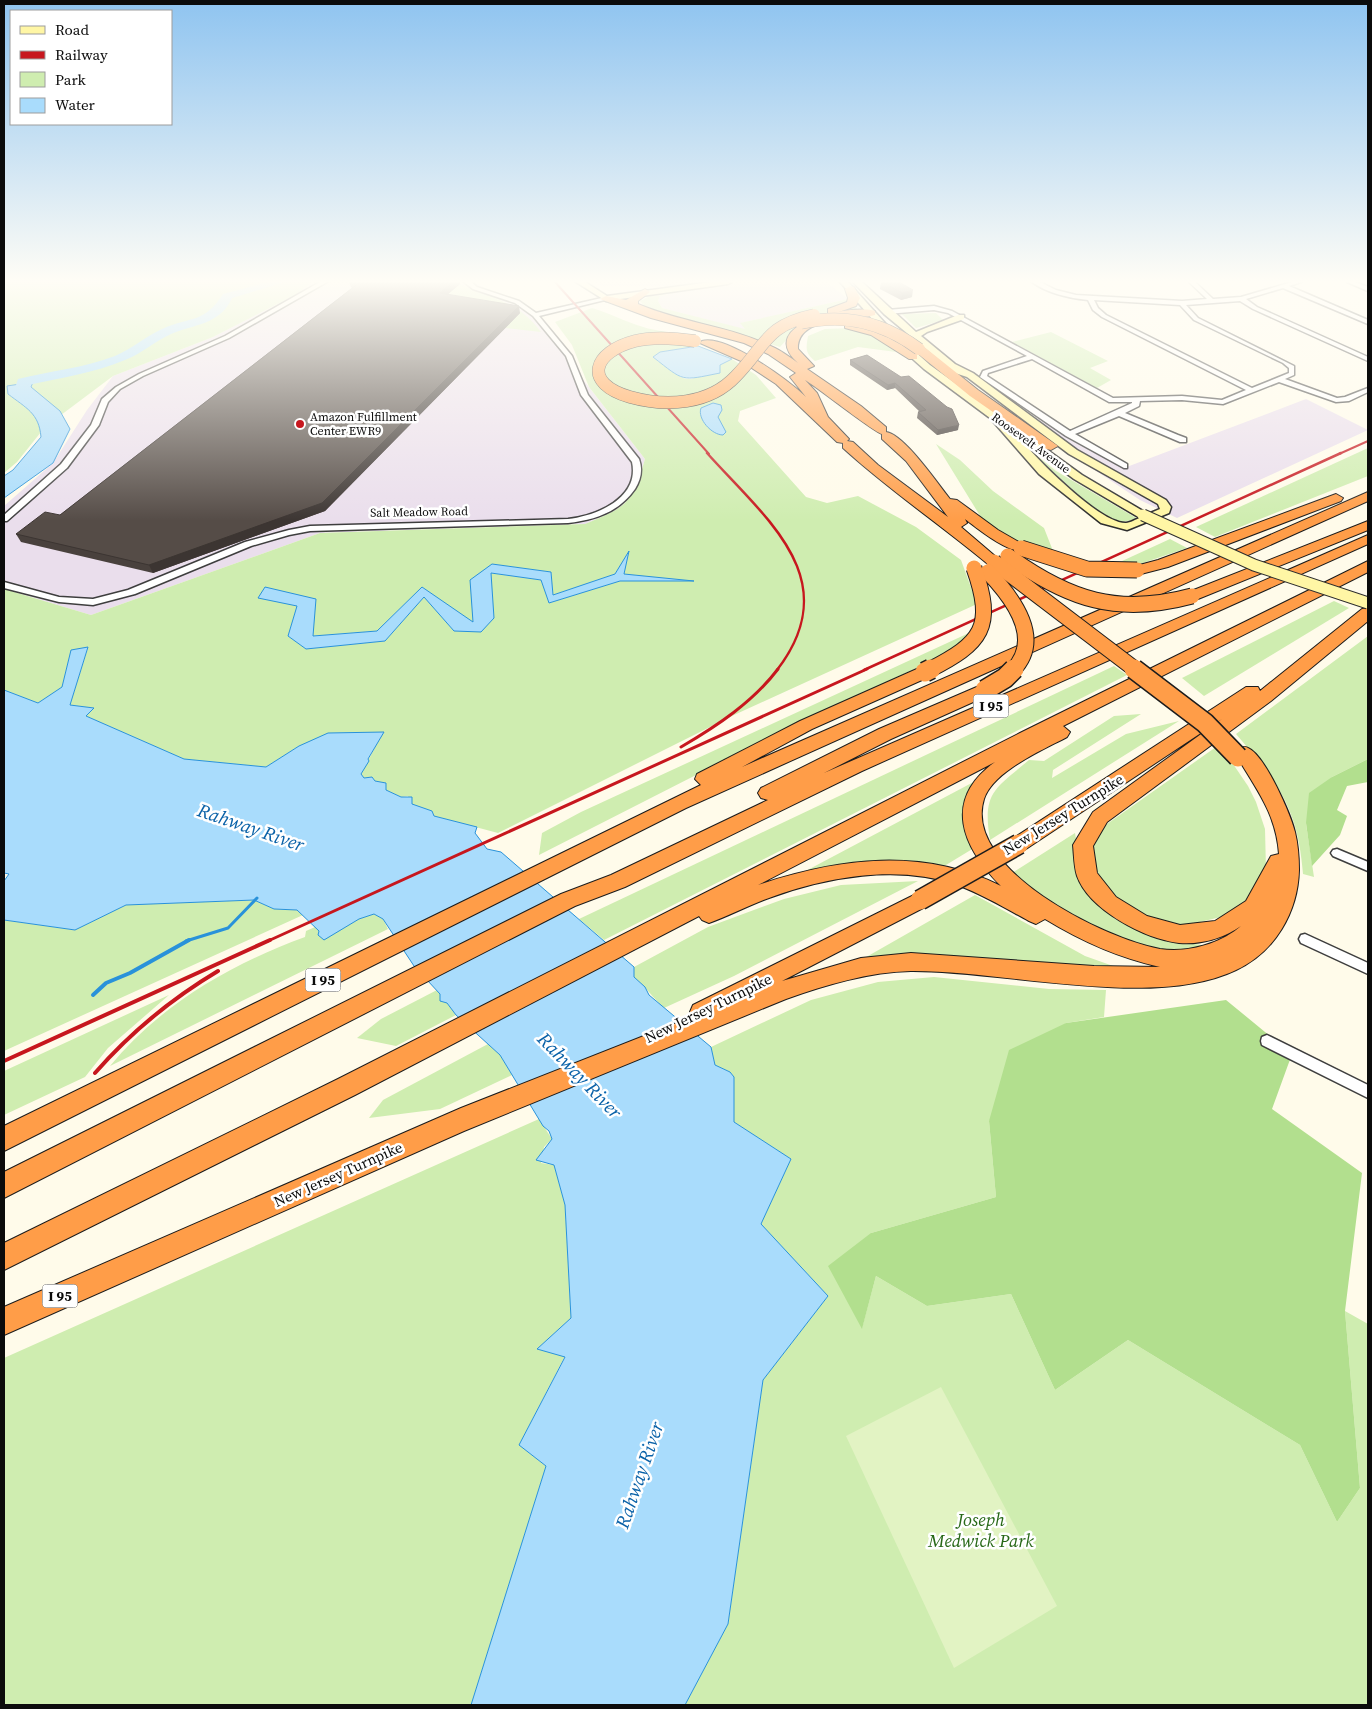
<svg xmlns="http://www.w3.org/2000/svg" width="1372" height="1709" viewBox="0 0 1372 1709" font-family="'Source Serif 4',serif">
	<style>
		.industrial { fill: #eadeec }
		.green { fill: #cfedb0; fill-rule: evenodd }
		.forest { fill: #b2df8e }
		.pitch { fill: #e2f3c3 }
		.water { fill: #a9dcfc; stroke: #2992da }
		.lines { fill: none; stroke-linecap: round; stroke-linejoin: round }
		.stream-far1 { stroke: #2992da; stroke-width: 3 }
		.stream { stroke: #2992da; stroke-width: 4 }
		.river { fill: #a9dcfc; fill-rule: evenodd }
		.minor-casing { stroke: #3e3e3e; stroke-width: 3 }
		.secondary-casing { stroke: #2d2d2d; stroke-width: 3 }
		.motorway-casing { stroke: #1c1c1c; stroke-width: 2 }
		.minor { fill: #fff; fill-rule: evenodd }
		.secondary { fill: #fff6a5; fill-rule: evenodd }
		.motorway { fill: #ff9d48; fill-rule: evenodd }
		.rail-far3 { stroke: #c7171e; stroke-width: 2 }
		.rail-far2 { stroke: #c7171e; stroke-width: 2.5 }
		.rail-far1 { stroke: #c7171e; stroke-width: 3 }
		.rail { stroke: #c7171e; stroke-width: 4 }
		.secondary-bridge-casing { stroke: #2d2d2d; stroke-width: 13; stroke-linecap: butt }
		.motorway-bridge-far2-casing { stroke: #1c1c1c; stroke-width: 13; stroke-linecap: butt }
		.motorway-bridge-far1-casing { stroke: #1c1c1c; stroke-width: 17; stroke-linecap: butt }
		.motorway-bridge-casing { stroke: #1c1c1c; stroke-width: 22; stroke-linecap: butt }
		.secondary-bridge { stroke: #fff6a5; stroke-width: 11 }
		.motorway-bridge-far2 { stroke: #ff9d48; stroke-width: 12 }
		.motorway-bridge-far1 { stroke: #ff9d48; stroke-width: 15 }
		.motorway-bridge { stroke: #ff9d48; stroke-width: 19 }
		.wall { fill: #49413d }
		.shaded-wall { fill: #3c3532 }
		.building { fill: #554c47; stroke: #3c3532 }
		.poi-dot { fill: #c7171e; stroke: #fff; stroke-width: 2 }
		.labels { text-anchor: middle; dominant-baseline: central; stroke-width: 5; stroke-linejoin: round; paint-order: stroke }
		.far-poi-label { font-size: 12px; fill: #0b0b0b; stroke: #fff; text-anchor: start }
		.far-street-label { font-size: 12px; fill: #0b0b0b; stroke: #fff }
		.shield { fill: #fff; stroke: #545454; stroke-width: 1 }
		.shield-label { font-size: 14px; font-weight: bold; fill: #0b0b0b }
		.street-label { font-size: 15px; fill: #0b0b0b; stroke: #fff }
		.near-park-label { font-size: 18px; font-style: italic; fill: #276817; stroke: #fff }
		.near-water-label { font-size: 19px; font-style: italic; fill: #0a62a8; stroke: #fff }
	</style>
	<rect width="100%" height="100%" fill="#fffbea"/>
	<g class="industrial">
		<polygon points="311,282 476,282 497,297 526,310 539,323 645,459 636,489 619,510 585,524 320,533 91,615 4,589 4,506 53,463 87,410 113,376 213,337 297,294"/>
		<polygon points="594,282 827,282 848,299 741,323 747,330 662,308 658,301 660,296 667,295 670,286 602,286"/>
		<polygon points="1306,399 1368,430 1177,518 1140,500 1084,463 1014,407 1017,407 1124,468"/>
	</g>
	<g class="green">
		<polygon points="4,282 312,282 297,294 213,337 113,376 45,427 17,462 4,473"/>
		<path d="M 460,284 C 495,301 516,299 541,332 L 505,328 L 520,313 L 441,300 Z"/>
		<polygon points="667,295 660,296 658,301 662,308 745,329 740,323 848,299 859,311 798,327 780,347 647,309 640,301 650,296"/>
		<path d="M 592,308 C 609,313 624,321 640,326 C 662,334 679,329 698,346 L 660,352 C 669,365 675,380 692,379 L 732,359 L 756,375 L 776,398 L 740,411 L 738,421 L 806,497 L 827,503 L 858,496 L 916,527 L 961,560 L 977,604 L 734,715 L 498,833 L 434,816 L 432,811 L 411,804 L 408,796 L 401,797 L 386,790 L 385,783 L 375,781 L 372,777 L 364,778 L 361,774 L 383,732 L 299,746 L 266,767 L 184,759 L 86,716 L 93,708 L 70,705 L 88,648 L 71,650 L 62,687 L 38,703 L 4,690 L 4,589 L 91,615 L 320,533 L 585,524 C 628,506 632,504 645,459 L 589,387 L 572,345 L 555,322 ZM 628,553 L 624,574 L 687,581 L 620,581 L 549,603 L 541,580 L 490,573 L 494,618 L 454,631 L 424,597 L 385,641 L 306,649 L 288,636 L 297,606 L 316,599 L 312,636 L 377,631 L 422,587 L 473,623 L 492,564 L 551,572 L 553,595 L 615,574 Z"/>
		<polygon points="936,313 943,320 916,328 902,314"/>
		<path d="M 852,328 L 875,336 L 896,352 L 858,347 L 815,361 C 805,353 806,348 808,336 L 825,329 Z"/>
		<polygon points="1051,332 1108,361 1090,368 1111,380 1097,388 1012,342"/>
		<polygon points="936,444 960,460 993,491 1044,528 1055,556 1011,538 982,519"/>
		<polygon points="1026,447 1056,471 1138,519 1121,522 1098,513"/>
		<polygon points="1368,448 1368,476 1215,537 1196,527"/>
		<polygon points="1170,539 1187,548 1134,566 1109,567"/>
		<polygon points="1334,601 1349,608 1204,696 1182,678"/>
		<polygon points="971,632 954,650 751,747 539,855 542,833 581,812"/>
		<path d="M 1368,636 L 1368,759 L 1332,777 L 1306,824 L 1314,877 L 1303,874 C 1298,808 1278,783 1236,734 Z"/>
		<polygon points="1114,666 1127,675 604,940 579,919"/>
		<path d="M 1141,714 L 1053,770 L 1052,778 L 1126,734 L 1179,721 L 990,840 C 982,792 995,789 1029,760 L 1044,761 L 1114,716 Z"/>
		<polygon points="1216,747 1231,761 1248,786 1256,802 1265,829 1266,870 1246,901 1225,916 1183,926 1144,918 1105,889 1093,861 1093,843 1107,824"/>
		<path d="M 983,777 C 963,806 955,815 974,848 L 941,868 L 800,874 Z"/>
		<polygon points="1075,833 1080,863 1091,895 1115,919 1154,938 1208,946 1181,953 1125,943 1053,903 1012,873"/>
		<path d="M 918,881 L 734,976 L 664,1008 C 653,998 646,987 634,977 L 634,967 L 708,927 L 784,899 L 841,885 Z"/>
		<polygon points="975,895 1085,956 1130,972 861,960"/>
		<polygon points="254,900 274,909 297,910 303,915 4,1051 4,920 74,930 126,905"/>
		<path d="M 374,914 L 383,919 L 388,929 L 110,1066 C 160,1005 231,964 305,937 L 306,931 L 315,927 L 319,931 Z"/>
		<polygon points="934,977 1049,989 1106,990 1104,1017 1066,1023 989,1121 996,1197 871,1233 862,1328 876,1276 927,1306 1011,1294 1055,1390 1128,1340 1300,1445 1337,1522 1360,1488 1345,1311 1368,1324 1368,1705 685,1705 728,1624 763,1380 828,1296 761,1224 791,1159 734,1122 734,1077 730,1072 715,1065 711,1047 811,1000 878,982"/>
		<polygon points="437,990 456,1015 396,1046 357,1038 381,1019"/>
		<polygon points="169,995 108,1048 85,1077 4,1115 4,1071"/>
		<polygon points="488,1044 500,1055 512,1075 440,1109 369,1118 383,1100"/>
		<polygon points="539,1119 552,1139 544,1147 541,1163 554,1165 565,1205 571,1318 537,1349 565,1356 519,1445 546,1466 471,1705 4,1705 4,1358"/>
	</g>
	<g class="forest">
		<polygon points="1368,759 1368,782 1347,786 1337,810 1347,816 1340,835 1312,866 1306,823 1309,793 1332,777"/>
		<polygon points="1226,1000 1292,1054 1272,1109 1362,1173 1345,1311 1360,1488 1337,1522 1300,1445 1128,1340 1055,1390 1011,1294 927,1306 876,1276 862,1329 828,1266 871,1233 996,1197 989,1121 1009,1050 1066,1023"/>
	</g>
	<polygon class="pitch" points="941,1387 1057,1606 954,1668 846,1436"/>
	<g class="water">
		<path d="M 698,346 L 732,359 L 720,365 L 720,373 C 680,381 685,382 653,357 L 660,352 Z"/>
		<path d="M 33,382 L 31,387 L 60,411 L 70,429 L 53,463 L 4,498 L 4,476 L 13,470 L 41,437 C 39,413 26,408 8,394 L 7,386 Z"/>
		<path d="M 713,403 L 721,405 L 722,410 L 718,417 L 726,432 L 723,435 C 712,435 697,419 701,408 Z"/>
		<polygon points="629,551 624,574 694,581 620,581 549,603 541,580 491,573 494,618 481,632 454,631 424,597 385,641 306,649 288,636 297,606 258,598 265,587 316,599 313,636 377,631 422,587 473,622 470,580 492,564 551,572 553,595 615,574"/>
		<polygon points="88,647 70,705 94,708 86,716 184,759 266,767 299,746 328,733 384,732 368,759 369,761 361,774 364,778 372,777 375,781 386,783 386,790 401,797 412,797 412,804 432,811 434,816 477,827 475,833 487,849 501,852 634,967 634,977 645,987 649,995 711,1047 715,1065 730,1072 734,1077 734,1122 791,1159 761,1224 828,1296 763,1380 728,1624 685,1705 471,1705 546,1466 519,1445 565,1357 537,1349 571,1318 565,1205 554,1165 536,1160 552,1139 549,1131 543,1126 500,1055 456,1015 447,1003 440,1001 440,994 414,966 383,919 374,914 359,919 324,940 318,935 319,931 297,910 274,909 254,900 126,905 75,930 4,920 4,881 9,874 4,873 4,690 38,703 62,687 71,650"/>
	</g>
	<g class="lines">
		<polyline class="stream-far1" points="186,941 228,928 257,898"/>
		<polyline class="stream" points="93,995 106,983 130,973 189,940"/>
		<path class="river" d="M 268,282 L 285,282 L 232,298 C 220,325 194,324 171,334 C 155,341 141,354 125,360 C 94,373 60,378 28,385 L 26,391 L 30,398 L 39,405 L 38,408 C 25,411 19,401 14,391 L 18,379 C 50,371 84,368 115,356 C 132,349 146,336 162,329 C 191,316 204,324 223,294 Z"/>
		<defs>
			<g id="minor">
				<polygon points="320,282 327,282 229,338 143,376 120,389 108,402 99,425 67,468 7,521 4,521 4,515 61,464 91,425 102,399 116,387 139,374 225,336"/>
				<path d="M 464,282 L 471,282 L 477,287 L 519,301 L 536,313 L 606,297 L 609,299 L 539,316 L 572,356 L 588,395 L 639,459 C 643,470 641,479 635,489 C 619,512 595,520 568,523 L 310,531 L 289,535 L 251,546 L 135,594 L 93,605 L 59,602 L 4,588 L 4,582 L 59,597 L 93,599 L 128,590 L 245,542 L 289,530 L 310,526 L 568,519 C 596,516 640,498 632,462 L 581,395 L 566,356 L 533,316 L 515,303 L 473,289 Z"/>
				<path d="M 1032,282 L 1040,282 L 1056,290 L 1076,295 L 1182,301 L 1207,299 L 1189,282 L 1195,282 L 1213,299 L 1241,297 L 1292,282 L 1301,282 L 1289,286 L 1368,320 L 1368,324 L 1283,288 L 1246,299 L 1257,307 L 1368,357 L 1368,361 L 1253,309 L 1240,301 L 1186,305 L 1198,318 L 1294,366 L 1294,375 L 1285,379 L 1337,398 L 1345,397 L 1368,388 L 1368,392 L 1349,401 L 1336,402 L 1279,382 L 1223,404 L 1182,400 L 1140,401 L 1139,406 L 1125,413 L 1178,435 L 1186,438 L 1186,442 L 1180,442 L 1119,416 L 1075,434 L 1127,464 L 1127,468 L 1124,468 L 1066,436 L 980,377 L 983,371 L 1027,356 L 948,313 L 934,310 L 887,314 L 884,312 L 887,310 L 934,306 L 952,311 L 1113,398 L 1182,396 L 1222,400 L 1246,390 L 1102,317 L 1093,310 L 1088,300 C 1069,298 1047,293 1032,282 ZM 1094,300 L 1180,305 L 1194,320 L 1283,363 L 1289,368 L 1289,373 L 1252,388 L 1106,315 L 1098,308 ZM 1032,359 L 1109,402 L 1132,402 L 1132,403 L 1070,431 L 987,376 L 988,373 Z"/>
				<polygon points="1347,282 1355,282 1368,287 1368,291"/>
				<polygon points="1337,849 1368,862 1368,871 1333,856 1331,853 1333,850"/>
				<polygon points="1305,934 1368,963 1368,974 1301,943 1299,939 1301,935"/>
				<polygon points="1267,1035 1368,1085 1368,1098 1262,1045 1261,1041 1262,1037"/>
			</g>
			<g id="secondary">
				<polygon points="576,282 585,282 607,296 711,282 732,282 728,284 606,301"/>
				<path d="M 840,282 L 848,282 L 893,332 L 930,365 L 1082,475 L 1148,514 L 1160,509 L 1158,504 L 1069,454 L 967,377 L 955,373 L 884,314 L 853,282 L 862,282 L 916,332 L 958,315 L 964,315 L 964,319 L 927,332 L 921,336 L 955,364 L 973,373 L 1077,450 L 1166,500 L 1171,507 L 1169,513 L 1127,530 L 1101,523 L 1039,474 L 990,418 L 924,369 L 887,336 ZM 1020,439 L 1074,479 L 1140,518 C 1136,519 1130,523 1126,523 C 1100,524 1037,459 1020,439 Z"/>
			</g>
			<g id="motorway">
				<polygon points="850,286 854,287 860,298 856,306 836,313 828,313 828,309 847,302 848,298 845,289"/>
				<path d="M 645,289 L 650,292 L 638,301 L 638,304 C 682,323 732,326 775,348 C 783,352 791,358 798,363 C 754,324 849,304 875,311 L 875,315 C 852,321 797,316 798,349 L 814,366 L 807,369 L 861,406 L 886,427 L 886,432 C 904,434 938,484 950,499 L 957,500 L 998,530 L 1029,548 L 1026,551 C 1010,555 978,529 965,519 L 967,523 L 961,527 L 1002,562 L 999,565 L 989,565 C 941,525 889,490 843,448 L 843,443 L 837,442 L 776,384 L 741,361 L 700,343 L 702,341 C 726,334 788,380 806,397 L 790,377 L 796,373 L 768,354 L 744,343 L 651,318 L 600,299 L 606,296 L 626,300 ZM 805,380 C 817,387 875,433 882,434 L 882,439 L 906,461 L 948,517 L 878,465 L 853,442 L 847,441 L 849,439 L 828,417 L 817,393 Z"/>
				<polygon points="849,323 879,330 917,353 913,349 915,346 923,346 978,390 1058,446 1051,450 1046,449 970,396 917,353 917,359 909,359 871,335 845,328 845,324"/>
				<polygon points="1368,492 1368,501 686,808 4,1151 4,1126 701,785 695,779 697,774 800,721 919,668 931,668 934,672 931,676 812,729 742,767"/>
				<polygon points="1336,494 1343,498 1341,501 1168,567 1137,575 1129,570 1132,567 1158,560"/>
				<polygon points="1368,521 1368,530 1198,599 1186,599 1184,596 1186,593"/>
				<polygon points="1368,535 1368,544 862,771 625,887 575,906 4,1198 4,1172 561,894 611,875 768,800 761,798 758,793 761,788 879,729 979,686 991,686 994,690 991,694 891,739 824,773"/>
				<path d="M 1368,561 L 1368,572 L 1063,726 L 1070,732 L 1067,737 C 1043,750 993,771 984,799 C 962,869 1105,939 1160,949 C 1188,953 1220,944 1241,926 C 1224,938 1201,945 1179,943 C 1145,939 1089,910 1077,876 C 1074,867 1074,855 1073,845 L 1093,812 L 1222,719 L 1026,849 L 1019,852 L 1012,849 L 1009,844 L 1012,839 L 1246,687 L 1258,687 L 1260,691 L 1362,609 L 1368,608 L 1368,621 L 1271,701 L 1107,822 L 1093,846 L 1097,873 L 1116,897 L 1147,916 L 1180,925 L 1215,921 L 1246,901 L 1271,856 L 1279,854 C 1276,812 1255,788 1235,753 L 1238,748 C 1242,747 1244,746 1248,748 C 1265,755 1291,815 1295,832 C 1298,844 1299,858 1299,870 C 1298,912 1275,952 1236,970 C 1153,1010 1004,970 911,971 C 868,972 826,985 786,999 L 464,1131 L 4,1335 L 4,1307 L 461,1108 L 692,1017 L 690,1012 L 693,1005 L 920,892 L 927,894 L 930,900 L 927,906 L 782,981 L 861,958 L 911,953 L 1094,966 L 1160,967 C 1119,958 1081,941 1045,919 L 1036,924 L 1029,921 C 1005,908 982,894 957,885 C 898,864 826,877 769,898 C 749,905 729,916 709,923 L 702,920 L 699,916 L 355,1095 L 4,1270 L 4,1243 L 338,1079 L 1020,733 ZM 995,762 C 942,800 962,847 1001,886 C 922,847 839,858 758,885 Z"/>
			</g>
		</defs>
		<use href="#minor" class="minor-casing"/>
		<use href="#secondary" class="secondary-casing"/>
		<use href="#motorway" class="motorway-casing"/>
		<use href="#minor" class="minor"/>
		<use href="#secondary" class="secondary"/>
		<use href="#motorway" class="motorway"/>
		<g class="rail-far3">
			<polyline points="555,282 709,454"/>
			<polyline points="1339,454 1368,441"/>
		</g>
		<g class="rail-far2">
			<path d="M 707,453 C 766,519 847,579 777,670"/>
			<polyline points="864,670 1341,453"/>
		</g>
		<g class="rail-far1">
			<path d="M 681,747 C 717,726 753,702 778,669"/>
			<polyline points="268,941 867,669"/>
		</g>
		<g class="rail">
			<polyline points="4,1061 270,940"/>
			<path d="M 95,1073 C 131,1032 171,999 218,971"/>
		</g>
		<defs>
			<polyline id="secondary-bridge" points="1143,515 1254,565 1368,603"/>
			<g id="motorway-bridge-far2">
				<path d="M 801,323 C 845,313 883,322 919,349"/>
				<path d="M 695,341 C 675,338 654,336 635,341 C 593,352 582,383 630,397 C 666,407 709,405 736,376 C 766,345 766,325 814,315"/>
			</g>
			<g id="motorway-bridge-far1">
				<polyline points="1021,548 1087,569 1137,570"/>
				<path d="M 1008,556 C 1069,600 1118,616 1192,596"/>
				<polyline points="994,562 1136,670"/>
				<path d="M 988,572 C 1012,597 1044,638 1013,670"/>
				<path d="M 929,670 C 982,643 995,627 974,568"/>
			</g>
			<g id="motorway-bridge">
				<polyline points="1134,669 1205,723 1238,757"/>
				<polyline points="925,672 931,669"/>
				<polyline points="985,690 1005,678 1014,669"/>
				<polyline points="920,900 1019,844"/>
			</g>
		</defs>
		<use href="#secondary-bridge" class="secondary-bridge-casing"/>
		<use href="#motorway-bridge-far2" class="motorway-bridge-far2-casing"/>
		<use href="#motorway-bridge-far1" class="motorway-bridge-far1-casing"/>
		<use href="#motorway-bridge" class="motorway-bridge-casing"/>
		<use href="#secondary-bridge" class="secondary-bridge"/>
		<use href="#motorway-bridge-far2" class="motorway-bridge-far2"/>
		<use href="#motorway-bridge-far1" class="motorway-bridge-far1"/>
		<use href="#motorway-bridge" class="motorway-bridge"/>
	</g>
	<g class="wall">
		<polygon points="349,282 460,282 460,284 448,294 520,313 325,511 153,573 21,542 16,534 60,515 352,288 351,287"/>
		<polygon points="881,282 899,282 912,297 901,300 880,289"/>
		<polygon points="867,355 958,430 937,435 917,418 918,412 920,412 895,388 887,390 850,365 850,360"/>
	</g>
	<g class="shaded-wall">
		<polygon points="452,282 460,282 460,284 441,300 440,293"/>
		<polygon points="913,290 912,297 901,300 902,293"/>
		<polygon points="519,306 520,313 325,511 153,573 149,565"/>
		<polygon points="895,383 895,388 887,390 888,385"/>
		<polygon points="959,425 958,430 937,435 938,430"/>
	</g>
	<g class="building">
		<polygon points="360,282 452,282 440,293 519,306 322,503 149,565 16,534 45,512 60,515"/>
		<polygon points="882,282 899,282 913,290 902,293"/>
		<polygon points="867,355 901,377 909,376 947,407 952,409 959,425 938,430 918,412 926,410 895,383 888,385 850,360"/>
	</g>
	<linearGradient id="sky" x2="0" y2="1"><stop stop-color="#8fc4f0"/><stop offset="0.54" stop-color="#fffdf6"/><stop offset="1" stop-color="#fffdf6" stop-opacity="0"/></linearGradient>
	<rect width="1372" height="521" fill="url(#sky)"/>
	<circle class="poi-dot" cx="300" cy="424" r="5"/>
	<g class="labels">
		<g class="far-poi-label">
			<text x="310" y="417">Amazon Fulfillment<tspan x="310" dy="14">Center EWR9</tspan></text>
		</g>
		<g class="far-street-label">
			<text transform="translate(1031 443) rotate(36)">Roosevelt Avenue</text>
			<text transform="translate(419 512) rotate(-1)">Salt Meadow Road</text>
		</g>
		<g class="shield">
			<rect x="973.5" y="694.5" width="35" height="23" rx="4"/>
			<rect x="305.5" y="968.5" width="35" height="23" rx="4"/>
			<rect x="42.5" y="1284.5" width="35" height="23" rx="4"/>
		</g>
		<g class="shield-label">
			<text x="991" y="706">I 95</text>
			<text x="323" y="980">I 95</text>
			<text x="60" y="1296">I 95</text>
		</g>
		<g class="street-label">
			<text transform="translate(1063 814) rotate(-32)">New Jersey Turnpike</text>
			<text transform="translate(708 1008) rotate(-26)">New Jersey Turnpike</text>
			<text transform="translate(338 1174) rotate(-24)">New Jersey Turnpike</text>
		</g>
		<g class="near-park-label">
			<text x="981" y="1519">Joseph<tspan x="981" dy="21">Medwick Park</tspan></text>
		</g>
		<g class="near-water-label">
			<text transform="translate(251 827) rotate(19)">Rahway River</text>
			<text transform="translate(580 1075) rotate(46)">Rahway River</text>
			<text transform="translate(639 1475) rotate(-71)">Rahway River</text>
		</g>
	</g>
	<rect width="1372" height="1709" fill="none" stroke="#0b0b0b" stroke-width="10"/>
	<rect x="10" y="10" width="162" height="115" fill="#ffffff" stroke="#9d9d9d"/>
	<rect x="20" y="26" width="25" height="8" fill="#fff6a5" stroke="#9d9d9d"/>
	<text x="55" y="35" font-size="15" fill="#0b0b0b">Road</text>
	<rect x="20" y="51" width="25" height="8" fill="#c7171e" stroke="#9d9d9d"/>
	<text x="55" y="60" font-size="15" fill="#0b0b0b">Railway</text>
	<rect x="20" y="72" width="25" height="15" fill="#cfedb0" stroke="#9d9d9d"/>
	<text x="55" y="85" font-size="15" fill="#0b0b0b">Park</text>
	<rect x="20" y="98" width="25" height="15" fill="#a9dcfc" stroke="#9d9d9d"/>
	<text x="55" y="110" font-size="15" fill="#0b0b0b">Water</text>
</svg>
